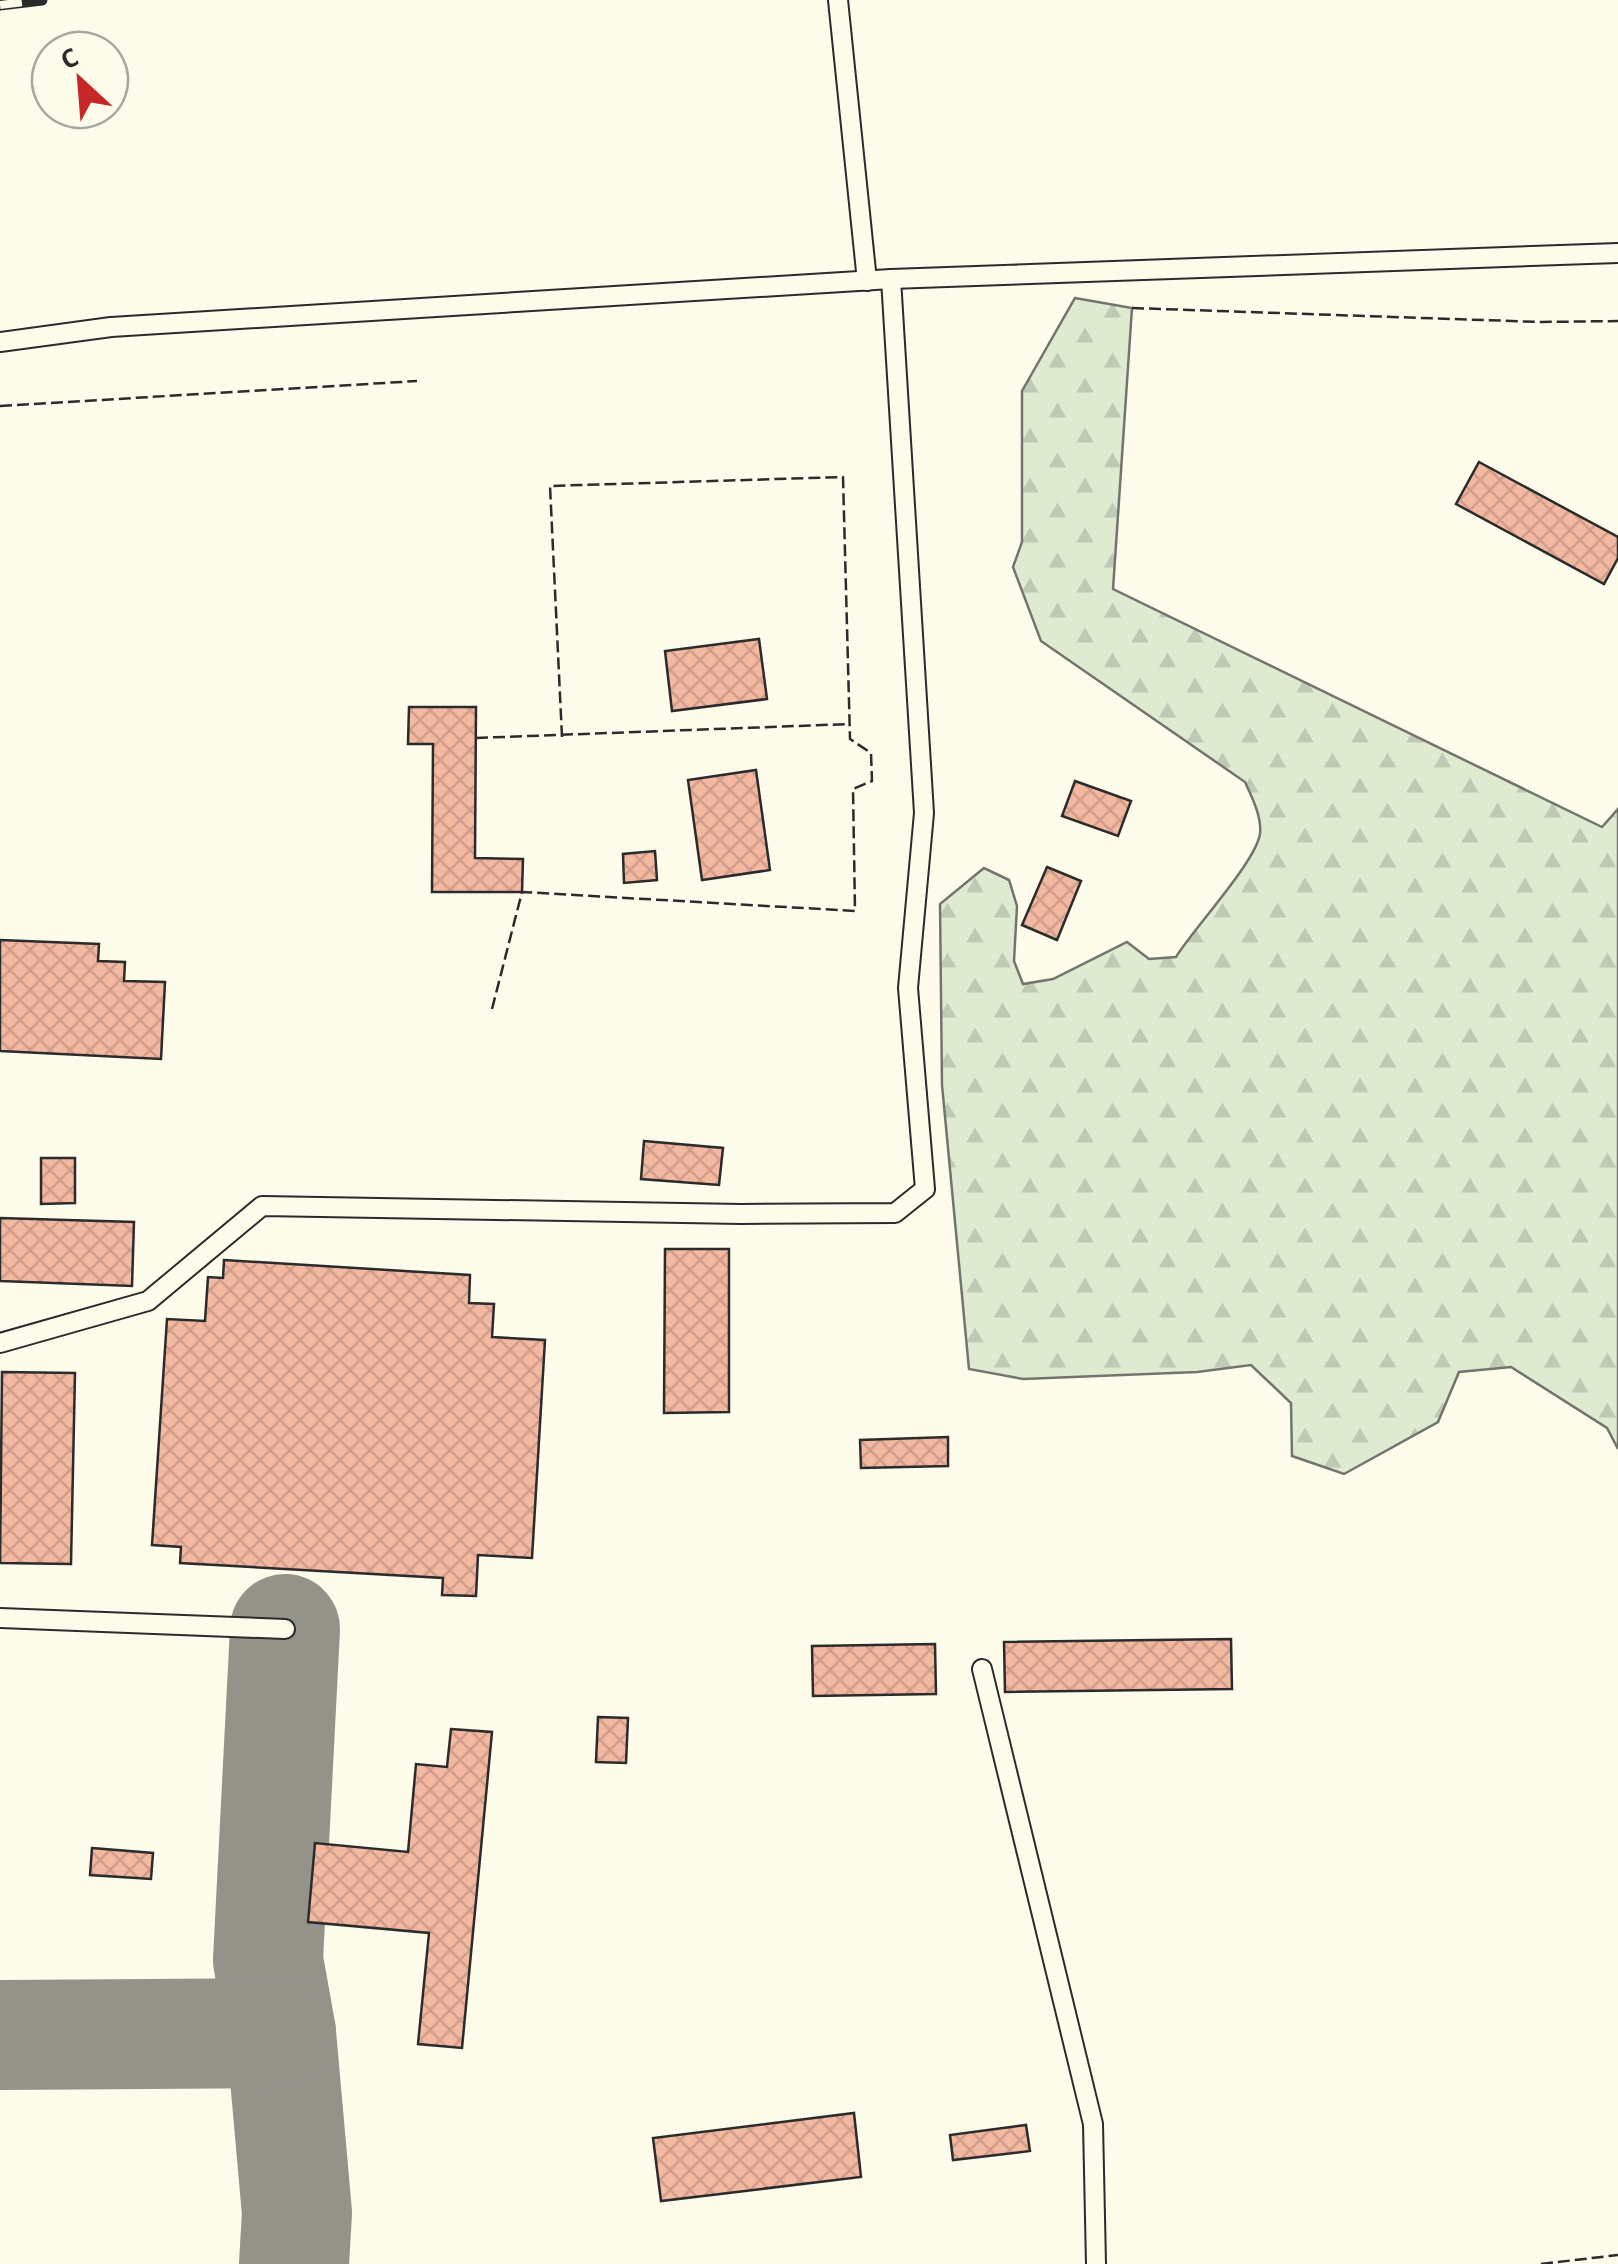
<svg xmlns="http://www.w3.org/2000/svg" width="1618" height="2264" viewBox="0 0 1618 2264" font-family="'Alegreya Sans',sans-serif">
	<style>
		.forest { fill: url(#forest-firs); stroke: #74746e; stroke-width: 2.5 }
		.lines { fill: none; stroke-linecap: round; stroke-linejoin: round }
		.taxiway { stroke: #94938a; stroke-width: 110 }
		.building { fill: url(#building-cross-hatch); stroke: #2b2b2b; stroke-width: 2.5 }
		.lane-casing { stroke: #2b2b2b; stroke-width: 22 }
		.lane { stroke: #fdfbea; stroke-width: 18 }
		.rail-casing { stroke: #2b2b2b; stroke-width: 11 }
		.rail { stroke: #fdfbea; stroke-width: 8; stroke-dasharray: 22; stroke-linecap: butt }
		.fence { stroke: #2b2b2b; stroke-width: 2.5; stroke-dasharray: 12 5; stroke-linecap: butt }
	</style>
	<defs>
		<pattern id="forest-firs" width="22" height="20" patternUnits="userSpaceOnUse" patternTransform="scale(2.5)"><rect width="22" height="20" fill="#deebd1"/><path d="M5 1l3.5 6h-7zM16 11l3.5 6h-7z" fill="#bfcab4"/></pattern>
		<pattern id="building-cross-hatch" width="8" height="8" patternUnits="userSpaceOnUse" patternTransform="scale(2.5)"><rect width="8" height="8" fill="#f2b8a0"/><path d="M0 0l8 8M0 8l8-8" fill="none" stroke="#d09e8a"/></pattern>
	</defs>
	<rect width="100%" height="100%" fill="#fdfbea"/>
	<path class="forest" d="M 1075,298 L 1132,308 L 1113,589 L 1602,827 L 1618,809 L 1618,1449 L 1607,1428 L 1511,1367 L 1459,1372 L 1438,1422 L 1344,1474 L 1292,1456 L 1291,1403 L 1251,1365 L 1197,1372 L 1023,1379 L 969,1369 L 942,1085 L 940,904 L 984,868 L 1009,880 L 1017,906 L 1014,961 L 1023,984 L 1053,979 L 1127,942 L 1149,959 L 1176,957 C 1194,928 1255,863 1260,834 C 1262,817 1252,797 1245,782 L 1041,641 L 1013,567 L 1022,542 L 1022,391 Z"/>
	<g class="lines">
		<g class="taxiway">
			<polyline points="285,1629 268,1960 281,2033 297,2213 294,2264"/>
			<polyline points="0,2035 281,2033"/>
		</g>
	</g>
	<g class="building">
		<polygon points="1479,462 1618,537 1618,558 1604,584 1456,504"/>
		<polygon points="759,639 767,699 672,711 665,651"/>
		<polygon points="409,707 476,707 475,858 523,859 522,892 432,892 433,744 408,744"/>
		<polygon points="756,770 770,870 702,880 688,780"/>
		<polygon points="1075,781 1131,801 1118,836 1062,816"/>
		<polygon points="655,851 657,880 624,883 623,854"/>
		<polygon points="1047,867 1081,881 1057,940 1022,925"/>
		<polygon points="0,940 99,944 98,961 125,962 124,981 165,982 161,1059 0,1051"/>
		<polygon points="644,1141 723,1148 719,1185 641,1179"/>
		<polygon points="41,1158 75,1158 75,1203 41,1204"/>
		<polygon points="0,1218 134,1222 132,1286 0,1281"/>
		<polygon points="665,1249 729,1249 729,1412 664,1413"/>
		<polygon points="224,1260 470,1275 469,1303 494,1304 492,1337 545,1340 532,1558 478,1555 476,1596 442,1595 443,1578 180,1563 181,1547 152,1545 167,1319 205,1321 208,1277 223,1278"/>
		<polygon points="2,1372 75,1373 71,1564 0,1563"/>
		<polygon points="948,1437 948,1466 861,1468 860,1440"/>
		<polygon points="1231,1639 1232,1689 1005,1692 1004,1642"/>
		<polygon points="935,1644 936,1694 813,1696 812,1646"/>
		<polygon points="598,1717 628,1718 626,1763 596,1762"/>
		<polygon points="451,1729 492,1732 462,2048 418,2044 429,1933 308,1922 315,1843 408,1852 416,1764 447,1767"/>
		<polygon points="92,1848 153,1853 151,1879 90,1875"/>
		<polygon points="854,2113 861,2177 661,2201 653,2138"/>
		<polygon points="1026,2125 1030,2151 953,2160 950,2135"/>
	</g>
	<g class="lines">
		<defs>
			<g id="lane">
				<polyline points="838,0 867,281"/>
				<polyline points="0,342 111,327 891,279 1618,253"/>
				<polyline points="0,1343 148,1301 262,1206 741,1214 895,1213 925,1189 908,988 924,813 891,279"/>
				<polyline points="0,1618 285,1629"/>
				<polyline points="982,1669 1093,2124 1096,2264"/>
			</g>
		</defs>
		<use href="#lane" class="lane-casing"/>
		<use href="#lane" class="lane"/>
		<defs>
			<polyline id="rail" points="0,5 42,0"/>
		</defs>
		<use href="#rail" class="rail-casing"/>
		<use href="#rail" class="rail"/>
		<g class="fence">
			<polyline points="1132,308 1541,322 1618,321"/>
			<polyline points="0,406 417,381"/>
			<polyline points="476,738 850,724"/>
			<polyline points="492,1009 522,892 855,911 853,789 872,781 871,753 850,739 843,477 550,486 562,737"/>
			<polyline points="1541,2264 1618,2255"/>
		</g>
	</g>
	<g transform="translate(80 80) rotate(334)"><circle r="48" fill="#fdfbea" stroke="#a9a89e" stroke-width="2.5"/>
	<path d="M0-8L18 38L0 25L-18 38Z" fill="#c62828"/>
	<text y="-15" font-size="28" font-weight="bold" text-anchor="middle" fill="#2b2b2b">С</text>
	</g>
</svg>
